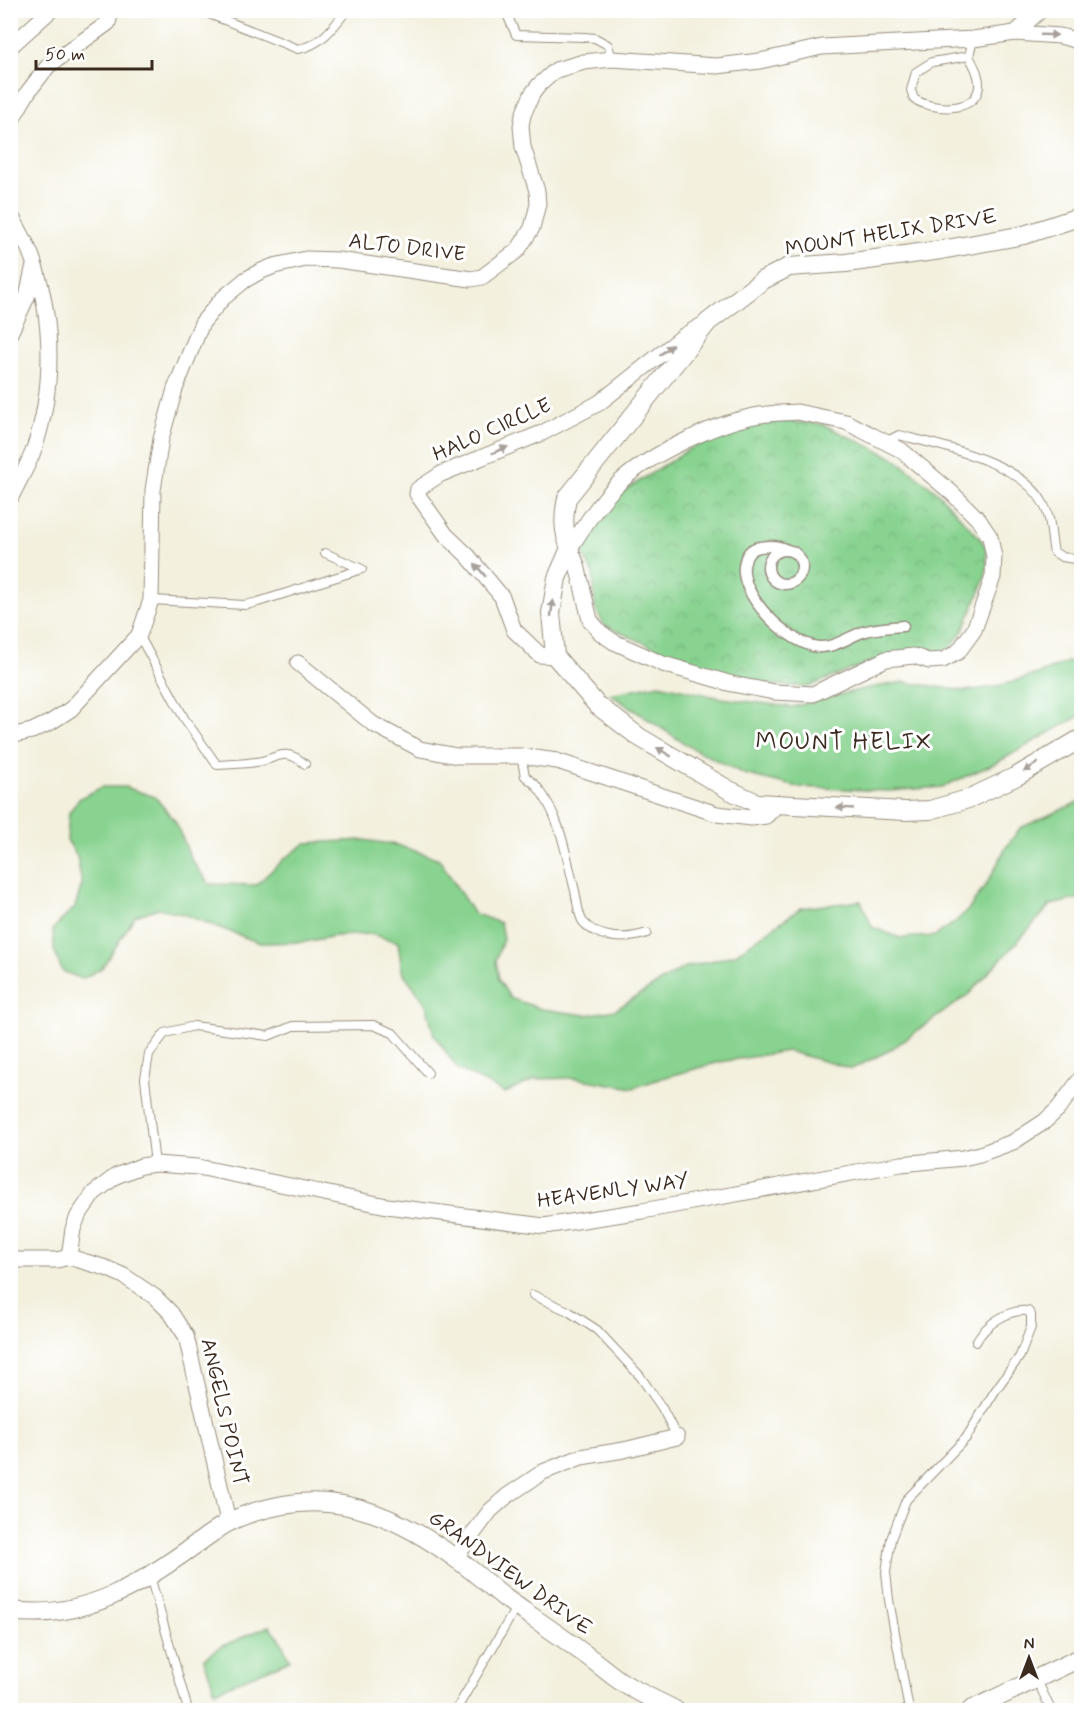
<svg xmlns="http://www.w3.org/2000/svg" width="1092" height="1721" viewBox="0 0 1092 1721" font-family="Mynerve,sans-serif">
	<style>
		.green { fill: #88d390; stroke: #627e57; stroke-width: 1.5 }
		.park { fill: url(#park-crowns); stroke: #627e57; stroke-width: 1.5 }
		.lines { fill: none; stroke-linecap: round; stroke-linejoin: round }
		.service-casing { stroke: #978d7e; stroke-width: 10 }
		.pedestrian-casing { stroke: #978d7e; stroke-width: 13 }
		.minor-casing { stroke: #978d7e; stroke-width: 17 }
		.tertiary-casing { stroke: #978d7e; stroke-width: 20 }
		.service { stroke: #fff; stroke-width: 8 }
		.pedestrian { stroke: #fff; stroke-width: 10 }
		.minor { stroke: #fff; stroke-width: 15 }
		.tertiary { stroke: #fff; stroke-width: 18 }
		.oneway { fill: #a79f9a }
		.labels { text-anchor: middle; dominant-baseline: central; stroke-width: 6; stroke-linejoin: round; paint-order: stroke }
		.street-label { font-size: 21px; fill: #3b2a1e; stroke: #fff }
		.quarter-label { font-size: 24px; letter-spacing: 1.5px; fill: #3b2a1e; stroke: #fff }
	</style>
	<defs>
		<pattern id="park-crowns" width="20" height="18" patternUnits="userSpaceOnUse" patternTransform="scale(1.5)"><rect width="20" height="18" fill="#88d390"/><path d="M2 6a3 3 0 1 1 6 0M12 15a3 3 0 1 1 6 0" fill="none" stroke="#76b57c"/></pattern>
	</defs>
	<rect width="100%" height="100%" fill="#fff"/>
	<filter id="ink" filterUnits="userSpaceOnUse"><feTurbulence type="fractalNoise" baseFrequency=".0167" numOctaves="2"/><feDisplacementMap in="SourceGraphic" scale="12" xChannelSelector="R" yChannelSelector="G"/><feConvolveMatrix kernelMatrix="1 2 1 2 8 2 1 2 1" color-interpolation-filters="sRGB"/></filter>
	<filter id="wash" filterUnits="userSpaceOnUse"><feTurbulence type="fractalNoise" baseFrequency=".008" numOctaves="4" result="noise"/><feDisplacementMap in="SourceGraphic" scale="24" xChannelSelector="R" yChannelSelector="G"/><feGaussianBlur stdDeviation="1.35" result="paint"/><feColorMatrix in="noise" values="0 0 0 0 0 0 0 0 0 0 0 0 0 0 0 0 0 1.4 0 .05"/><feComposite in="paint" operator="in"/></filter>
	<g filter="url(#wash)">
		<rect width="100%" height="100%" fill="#f3f0de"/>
		<g class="green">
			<polygon points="1081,653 1081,715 998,762 942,787 888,791 798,787 744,774 690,747 610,694 659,684 721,698 792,707 863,689 904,682 965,691 994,687 1038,674 1078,658"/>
			<polygon points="102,787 125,787 155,797 175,821 192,861 209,884 256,885 283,860 306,843 364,840 397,845 439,859 473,913 500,923 503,939 496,960 499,980 510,998 541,1009 586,1015 615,1010 683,968 734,955 801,908 861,901 872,927 900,938 935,936 955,922 969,909 989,880 1005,849 1020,828 1081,801 1081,898 1051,905 969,994 890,1050 852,1069 787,1051 720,1062 662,1078 633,1088 576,1078 536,1079 505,1093 458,1069 434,1035 426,1004 402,971 398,942 370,934 336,936 304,942 260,943 183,914 159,908 135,916 102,968 82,979 62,971 54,950 53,929 75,907 82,884 77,856 67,840 69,812 80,798"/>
			<polygon points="269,1626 280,1639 290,1660 215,1691 204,1659 220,1647"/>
		</g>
		<polygon class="park" points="759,420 822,424 894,458 935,490 979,537 986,547 987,570 982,587 963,631 950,648 939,652 890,654 808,687 759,684 709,671 605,626 595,609 593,574 582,553 596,518 621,493 689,449"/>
	</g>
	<g filter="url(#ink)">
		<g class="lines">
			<defs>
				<g id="service">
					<path d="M 199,10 L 298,49 C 320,46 334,27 347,10"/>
					<polyline points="505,10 516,35 584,37 595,38 608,45 612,59"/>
					<path d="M 969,56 C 974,66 980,75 979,87 C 975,114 931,110 914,99 L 911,90 L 916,72 L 932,62 L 969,56 L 973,39"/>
					<path d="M 887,441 L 899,435 C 942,446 1021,462 1043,503 C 1052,519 1050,535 1054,552 L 1062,557 L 1081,560"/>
					<polyline points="151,600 245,605 258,602 362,569 325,553"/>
					<path d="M 139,635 L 184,718 L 217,765 C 229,764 243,764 256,762 C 278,759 283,746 305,764"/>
					<path d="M 521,756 L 525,776 C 529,780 535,783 538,788 C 561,817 566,856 575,891 C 577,900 578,915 583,922 C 599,940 627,940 647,933"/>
					<polyline points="155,1164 145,1079 149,1054 165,1033 194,1026 268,1036 293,1026 373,1025 393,1033 428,1073"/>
					<polyline points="533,1295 568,1311 597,1330 640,1376 662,1408 677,1437"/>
					<polyline points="150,1576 188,1710"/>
					<polyline points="1037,1680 1051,1710"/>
					<polyline points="456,1710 517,1606"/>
					<path d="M 909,1710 L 889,1600 L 886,1572 L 891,1539 L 906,1500 L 966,1438 L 995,1391 L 1020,1356 L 1031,1327 L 1031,1315 L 1028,1311 C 1009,1308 984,1326 976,1342"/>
				</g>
				<g id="pedestrian">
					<circle cx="785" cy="567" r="17"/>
					<path d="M 787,550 C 778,545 770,545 760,547 C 752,548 747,553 745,561 C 735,593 789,645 819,647 C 836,648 851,635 866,631 C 878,628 891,627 903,626"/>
				</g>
				<g id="minor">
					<polyline points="1015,33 1041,10"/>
					<polyline points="10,47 51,10"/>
					<polyline points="10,123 28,92 48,66 108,23 111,10"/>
					<path d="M 10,214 C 19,229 29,246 34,263 C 54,323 54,390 34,449 C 28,466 18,482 10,499"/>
					<polyline points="10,333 27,297 33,269"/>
					<path d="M 797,412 L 846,422 L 901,450 L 952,493 L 978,519 L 990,537 L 994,557 L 993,577 L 974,630 L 958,652 L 943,660 L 929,661 L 914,656 L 886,659 L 813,694 L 774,692 L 732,684 L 663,664 L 614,642 L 601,633 L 590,620 L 577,565 L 570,548 C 585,525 600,501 620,482 C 650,454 720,421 760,415 C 772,413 785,413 797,412 Z"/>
					<polyline points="555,656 540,655 514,630 502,597 468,556 446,535 417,494 418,489 441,474 542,433 599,403 685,335 704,324"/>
					<polyline points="298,663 373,724 420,749 457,756 521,756 557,761 717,814 752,818 766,816 778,804"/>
					<polyline points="10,736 32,731 51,722 71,709 139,635 151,600 153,490 161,439 175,389 202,323 222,299 245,280 259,272 274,266 306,259 338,260 471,279 482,277 518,250 532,228 538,204 537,191 523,147 521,126 523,115 532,94 539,85 556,70 584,62 612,59 717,66 760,61 822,47 973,39 1015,33 1060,36 1082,42"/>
					<polyline points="69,1257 73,1229 78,1216 94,1193 116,1176 141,1166 155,1164 198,1167 387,1206 544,1226 642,1211 901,1164 963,1158 980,1154 1013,1142 1044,1122 1058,1109 1082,1077"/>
					<polyline points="10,1260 57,1260 69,1257 106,1268 124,1276 155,1297 171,1313 186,1336 228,1521"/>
					<polyline points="455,1558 490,1511 507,1496 543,1472 581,1457 624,1450 677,1437"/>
				</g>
				<g id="tertiary">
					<path d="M 1082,216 L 1024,235 L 941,250 L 846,263 L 789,267 L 763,280 L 708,322 L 567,498 C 563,517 563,531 570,548 L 557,578 L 551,613 L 555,656 L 597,705 L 639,737 L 729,790 L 757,803 L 905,811 L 930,810 L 968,799 L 1017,776 L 1082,738"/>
					<path d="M 10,1611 C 94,1622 152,1575 216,1530 C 236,1516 258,1510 283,1505 C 347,1493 404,1521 455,1558 C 473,1570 488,1585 505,1598 C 529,1615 555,1632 579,1650 C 594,1660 608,1673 623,1683 C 639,1693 658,1701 675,1710"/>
					<polyline points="971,1710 1082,1657"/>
				</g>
			</defs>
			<use href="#service" class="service-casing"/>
			<use href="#pedestrian" class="pedestrian-casing"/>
			<use href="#minor" class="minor-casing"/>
			<use href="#tertiary" class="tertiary-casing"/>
			<use href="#service" class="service"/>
			<use href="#pedestrian" class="pedestrian"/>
			<use href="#minor" class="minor"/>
			<use href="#tertiary" class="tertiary"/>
		</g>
		<defs><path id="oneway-solid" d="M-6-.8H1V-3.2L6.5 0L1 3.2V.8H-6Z" transform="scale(1.5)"/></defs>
		<g class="oneway">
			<use href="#oneway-solid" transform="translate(1049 35) rotate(2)"/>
			<use href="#oneway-solid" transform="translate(666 350) rotate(-38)"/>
			<use href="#oneway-solid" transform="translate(500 450) rotate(-22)"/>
			<use href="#oneway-solid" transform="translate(480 570) rotate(-130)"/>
			<use href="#oneway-solid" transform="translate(552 608) rotate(-83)"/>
			<use href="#oneway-solid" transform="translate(664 752) rotate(-149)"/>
			<use href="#oneway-solid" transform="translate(1031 767) rotate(148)"/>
			<use href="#oneway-solid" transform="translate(845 808) rotate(-177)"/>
		</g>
	</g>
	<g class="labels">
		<g class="street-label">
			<text transform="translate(891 233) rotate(-9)">MOUNT HELIX DRIVE</text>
			<text transform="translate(407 248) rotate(7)">ALTO DRIVE</text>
			<text transform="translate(492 430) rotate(-24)">HALO CIRCLE</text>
			<text transform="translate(613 1191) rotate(-8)">HEAVENLY WAY</text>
			<text transform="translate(224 1412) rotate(77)">ANGELS POINT</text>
			<text transform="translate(510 1573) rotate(36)">GRANDVIEW DRIVE</text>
		</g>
		<g class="quarter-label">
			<text x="844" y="742">MOUNT HELIX</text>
		</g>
	</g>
	<rect width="1092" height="1721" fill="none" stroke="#fff" stroke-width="36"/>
	<g transform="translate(1029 1658)" stroke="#ffffff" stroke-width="4.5" paint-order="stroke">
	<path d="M0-4.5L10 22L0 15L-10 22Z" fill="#3b2a1e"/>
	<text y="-9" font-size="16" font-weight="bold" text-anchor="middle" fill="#3b2a1e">N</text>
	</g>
	<path d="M36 60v9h116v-9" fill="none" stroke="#3b2a1e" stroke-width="3"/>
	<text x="45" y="60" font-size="18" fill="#3b2a1e" stroke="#ffffff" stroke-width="4.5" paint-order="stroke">50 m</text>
</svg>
